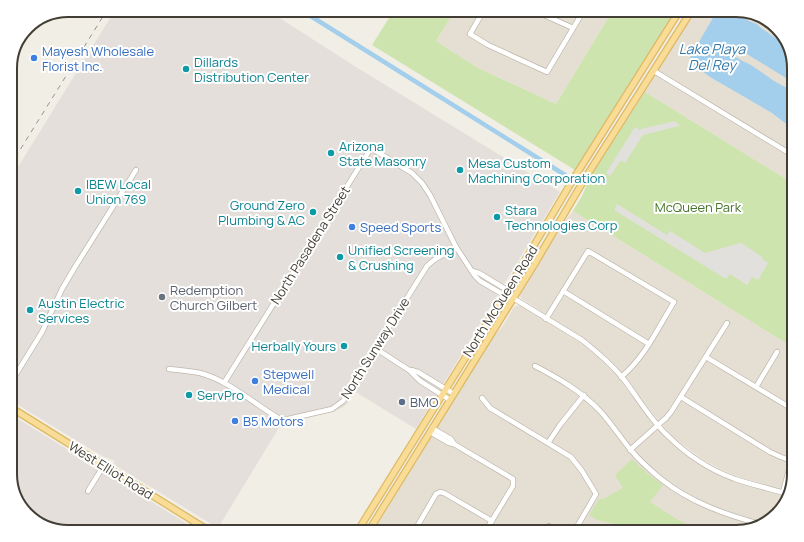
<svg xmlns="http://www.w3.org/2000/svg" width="804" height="542" viewBox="0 0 804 542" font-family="Manrope,sans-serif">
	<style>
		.residential { fill: #e5dfd3 }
		.industrial { fill: #e4dfda }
		.green { fill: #cde4af }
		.parking { fill: #e2e0dd }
		.water { fill: #a3cfec }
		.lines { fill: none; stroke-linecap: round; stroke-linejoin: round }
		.canal { stroke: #a3cfec; stroke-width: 4.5 }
		.minor-casing { stroke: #bfb8ab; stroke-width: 6 }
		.major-casing { stroke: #ddb967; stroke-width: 8 }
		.minor { stroke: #fff; stroke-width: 4.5 }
		.major { stroke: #f9dc96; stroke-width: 5.5 }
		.rail { stroke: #949494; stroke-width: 1; stroke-dasharray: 5 5; stroke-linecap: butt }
		.shop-dot { fill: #3f7fe0; stroke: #fff; stroke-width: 1.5 }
		.culture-dot { fill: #0f9aa8; stroke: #fff; stroke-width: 1.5 }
		.worship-dot { fill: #6b7280; stroke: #fff; stroke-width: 1.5 }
		.service-dot { fill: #5c6f8a; stroke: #fff; stroke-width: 1.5 }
		.labels { text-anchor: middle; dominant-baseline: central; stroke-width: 4; stroke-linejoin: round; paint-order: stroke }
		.shop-label { font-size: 13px; fill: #366cbe; stroke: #fff; text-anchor: start }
		.culture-label { font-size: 13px; fill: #0d838f; stroke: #fff; text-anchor: start }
		.park-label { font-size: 13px; fill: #47722b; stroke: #fff }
		.street-label { font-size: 13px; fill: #433e35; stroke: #fff }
		.worship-label { font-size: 13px; fill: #5b616d; stroke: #fff; text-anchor: start }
		.service-label { font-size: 13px; fill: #4e5e75; stroke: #fff; text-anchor: start }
		.water-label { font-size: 14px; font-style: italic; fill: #3479aa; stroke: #fff }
		.rim { fill: none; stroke: #433e35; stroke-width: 2 }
	</style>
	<rect width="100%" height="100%" fill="#f1eee5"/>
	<g class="residential">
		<polygon points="455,10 613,10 556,104 478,68 436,41"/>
		<polygon points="696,10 736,10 769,20 786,39 794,68 794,184 645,92"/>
		<polygon points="573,211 794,348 794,474 789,491 742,478 722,470 702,459 689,449 674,438 658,420 621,372 608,358 586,340 522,299 520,296 521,291 564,222"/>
		<polygon points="519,305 582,344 597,356 619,378 652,423 664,436 687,456 713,472 731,480 746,485 787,496 784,507 762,526 736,532 385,532 376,527 494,336 503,326 514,307"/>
	</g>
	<g class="industrial">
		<polygon points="115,10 267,10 356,67 560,192 416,429 354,391 347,404 342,408 330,412 297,420 287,422 283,421 218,528 113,464 115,461 102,456 10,400 10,180"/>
		<polygon points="10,414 65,448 75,456 93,468 110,476 200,532 68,532 35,522 18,503 10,478"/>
	</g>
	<g class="green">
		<polygon points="394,10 455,10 436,41 478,68 556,104 613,10 676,10 575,170 372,45"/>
		<polygon points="645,92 794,184 794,348 573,211 582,196 589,179"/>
		<polygon points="632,459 647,473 663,485 650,502 675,518 702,532 641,532 632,528 597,520 589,515 599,499 603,499 623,488 615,475"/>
	</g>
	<g class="parking">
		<polygon points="673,121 679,124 679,126 643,135 625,163 621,160 610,176 606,173 635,127 640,130 641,129 671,122"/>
		<polygon points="617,204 667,235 670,231 705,253 740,243 743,244 762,257 763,260 768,263 758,280 752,277 747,285 730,274 726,279 614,210"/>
	</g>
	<path class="water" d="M 721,10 L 730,10 L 749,21 L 757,24 L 761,28 L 788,46 L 794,68 L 794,83 L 737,48 L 733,46 L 730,48 C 731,52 732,54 735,56 C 739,60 746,62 751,65 C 765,74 778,86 794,90 L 794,128 L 785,123 L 772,113 L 710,77 L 698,68 L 693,64 L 691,61 L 690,58 L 692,54 L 714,16 L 717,12 Z"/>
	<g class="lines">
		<polyline class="canal" points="301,10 565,175"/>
		<defs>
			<g id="minor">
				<polyline points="484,10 470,34 488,45 547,72 584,10"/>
				<polyline points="533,10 573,28"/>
				<polyline points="654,71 794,156"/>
				<polyline points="472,271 479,273 507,290 513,298"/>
				<polyline points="563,291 649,344"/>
				<path d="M 546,319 L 588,251 L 674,302 C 658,328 645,357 621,377"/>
				<polyline points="375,348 409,370 420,381 450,400"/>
				<polyline points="706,357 794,410"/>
				<path d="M 535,366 C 558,378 581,391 600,411 C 611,423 620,437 630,449 C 639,460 650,470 661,479 C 691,503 727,515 763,525"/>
				<path d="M 169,369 C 180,370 190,371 200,373 C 230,381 254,404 280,419 L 288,419 L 332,409 L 343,401 L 427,266 L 434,260 L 456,247"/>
				<polyline points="411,370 418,372 454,394"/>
				<path d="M 224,383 L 371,148 L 412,173 L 422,183 L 430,195 L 456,247 L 475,276 L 480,281 L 504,295 L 513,298 L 582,340 C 596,351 610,363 622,377 C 637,396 649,418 667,435 C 686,454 710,470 735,479 C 753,485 771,489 788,494"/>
				<polyline points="10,384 42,332 62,289 75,267 136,170"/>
				<polyline points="756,387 777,352"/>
				<polyline points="681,397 770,452 781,457 792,461"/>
				<polyline points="482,398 490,408 571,457 582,471 596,494 574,532"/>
				<polyline points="432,428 451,439 454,444"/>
				<polyline points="430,432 449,443 454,444 513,479 513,486 485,532"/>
				<polyline points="548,443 560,425 584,395"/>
				<polyline points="630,450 666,418 671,412 727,323"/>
				<polyline points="88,491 104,465"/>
				<polyline points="783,492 794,451"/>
				<polyline points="419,532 418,529 418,525 436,494 440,492 444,493 492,521"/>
				<polyline points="545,532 549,526 558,532"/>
			</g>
			<g id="major">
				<polyline points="10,407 211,532"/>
				<polyline points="357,532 505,294 574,178 680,10"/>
				<polyline points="368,532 534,265 584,180 633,103 692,10"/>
			</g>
		</defs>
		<use href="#minor" class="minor-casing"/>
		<use href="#major" class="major-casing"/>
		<use href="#minor" class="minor"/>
		<use href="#major" class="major"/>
		<polyline class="rail" points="10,166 107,10"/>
	</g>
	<g class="shop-dot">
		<circle cx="34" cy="58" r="4"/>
		<circle cx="352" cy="227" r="4"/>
		<circle cx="255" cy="381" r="4"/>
		<circle cx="235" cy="421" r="4"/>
	</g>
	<g class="culture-dot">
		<circle cx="186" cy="69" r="4"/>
		<circle cx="331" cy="153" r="4"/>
		<circle cx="460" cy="170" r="4"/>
		<circle cx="78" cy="191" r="4"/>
		<circle cx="313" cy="212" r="4"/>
		<circle cx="497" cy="217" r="4"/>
		<circle cx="340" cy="257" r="4"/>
		<circle cx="30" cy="310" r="4"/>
		<circle cx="344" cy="346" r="4"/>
		<circle cx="189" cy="395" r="4"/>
	</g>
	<circle class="worship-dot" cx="162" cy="297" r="4"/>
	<circle class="service-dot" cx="402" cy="402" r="4"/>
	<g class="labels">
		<g class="shop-label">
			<text x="42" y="51">Mayesh Wholesale<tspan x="42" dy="15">Florist Inc.</tspan></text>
			<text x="360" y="227">Speed Sports</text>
			<text x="263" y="374">Stepwell<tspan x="263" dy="15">Medical</tspan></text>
			<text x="243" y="421">B5 Motors</text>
		</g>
		<g class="culture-label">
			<text x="194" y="62">Dillards<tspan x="194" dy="15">Distribution Center</tspan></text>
			<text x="339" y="146">Arizona<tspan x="339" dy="15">State Masonry</tspan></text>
			<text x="468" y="163">Mesa Custom<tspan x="468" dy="15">Machining Corporation</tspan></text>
			<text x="86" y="184">IBEW Local<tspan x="86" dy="15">Union 769</tspan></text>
			<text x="305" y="205" text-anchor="end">Ground Zero<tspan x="305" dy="15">Plumbing &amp; AC</tspan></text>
			<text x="505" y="210">Stara<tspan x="505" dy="15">Technologies Corp</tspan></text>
			<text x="348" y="250">Unified Screening<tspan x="348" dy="15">&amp; Crushing</tspan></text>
			<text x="38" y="303">Austin Electric<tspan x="38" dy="15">Services</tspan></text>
			<text x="336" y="346" text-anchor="end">Herbally Yours</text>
			<text x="197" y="395">ServPro</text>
		</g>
		<g class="park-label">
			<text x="698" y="207">McQueen Park</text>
		</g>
		<g class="street-label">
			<text transform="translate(310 245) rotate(-58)">North Pasadena Street</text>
			<text transform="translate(500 301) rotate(-58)">North McQueen Road</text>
			<text transform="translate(375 348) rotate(-58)">North Sunway Drive</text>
			<text transform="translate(111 470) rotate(32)">West Elliot Road</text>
		</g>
		<g class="worship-label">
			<text x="170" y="290">Redemption<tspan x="170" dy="15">Church Gilbert</tspan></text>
		</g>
		<g class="service-label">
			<text x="410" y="402">BMO</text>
		</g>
		<g class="water-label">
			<text x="712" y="48">Lake Playa<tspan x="712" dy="16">Del Rey</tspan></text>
		</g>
	</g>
	<path d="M0 0H804V542H0ZM68 17H736A51 51 0 0 1 787 68V474A51 51 0 0 1 736 525H68A51 51 0 0 1 17 474V68A51 51 0 0 1 68 17Z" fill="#fff" fill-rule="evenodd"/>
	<path class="rim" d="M68 17H736A51 51 0 0 1 787 68V474A51 51 0 0 1 736 525H68A51 51 0 0 1 17 474V68A51 51 0 0 1 68 17Z"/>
</svg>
